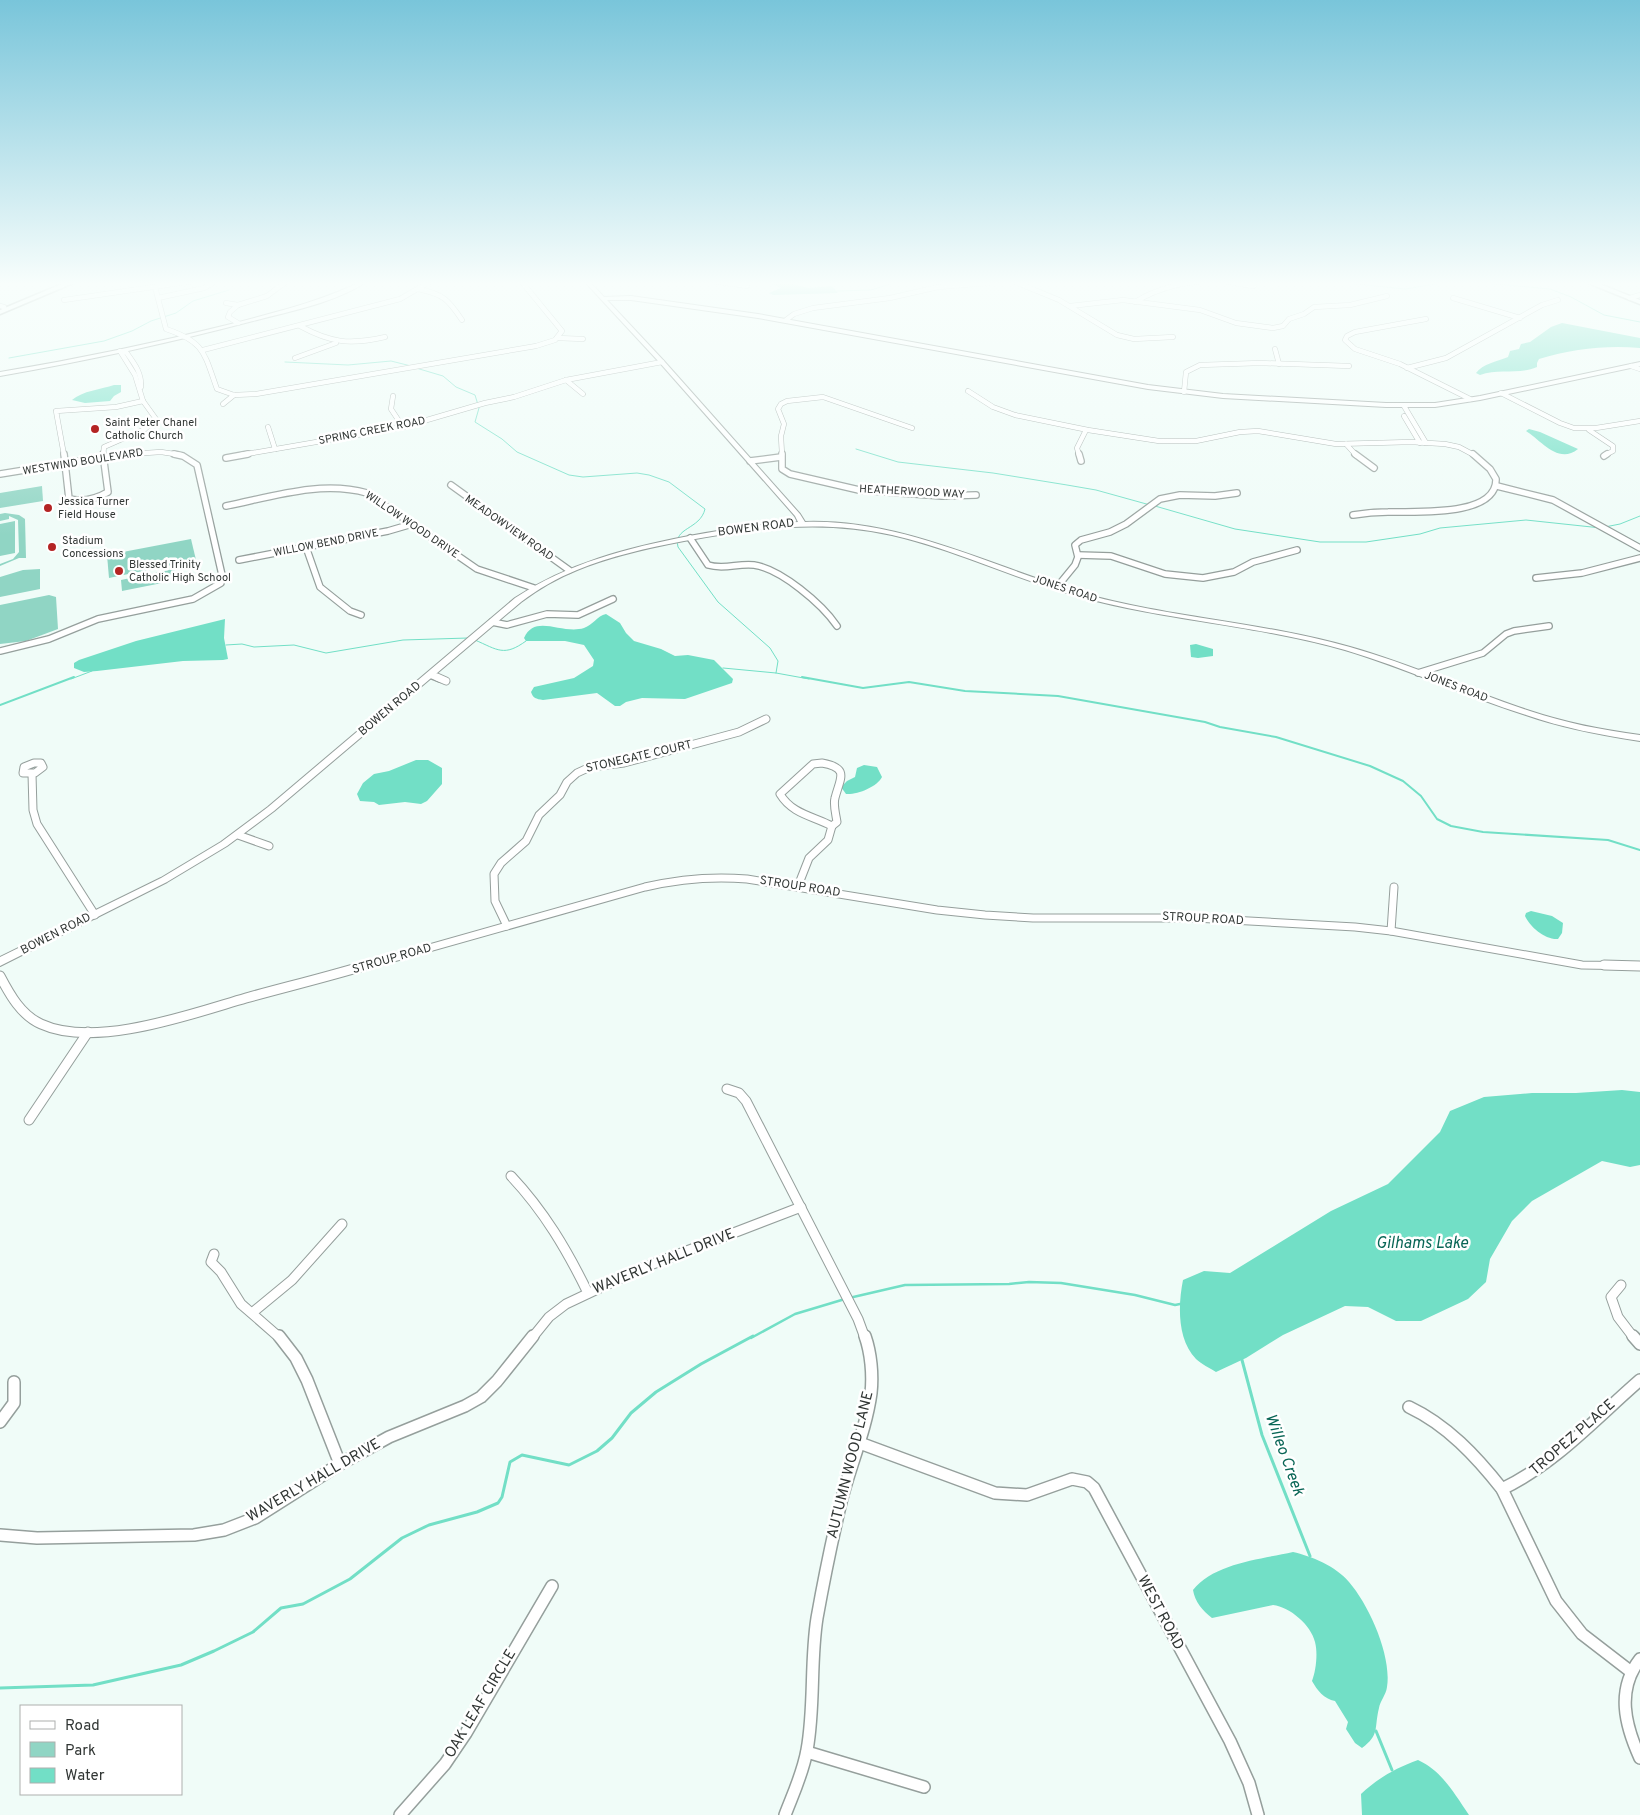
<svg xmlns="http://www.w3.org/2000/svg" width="1640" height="1815" viewBox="0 0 1640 1815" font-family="Overpass,sans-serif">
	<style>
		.green { fill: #90d5c4 }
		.water { fill: #72dfc6 }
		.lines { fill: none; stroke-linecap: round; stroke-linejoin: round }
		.stream-far3 { stroke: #72dfc6; stroke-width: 1 }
		.stream-far2 { stroke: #72dfc6; stroke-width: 2 }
		.stream-far1 { stroke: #72dfc6; stroke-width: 2.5 }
		.stream { stroke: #72dfc6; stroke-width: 3 }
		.minor-far4-casing { stroke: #959f9c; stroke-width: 5.5 }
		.minor-far3-casing { stroke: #959f9c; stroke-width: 8 }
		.minor-far2-casing { stroke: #959f9c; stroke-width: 9 }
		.minor-far1-casing { stroke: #959f9c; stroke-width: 11 }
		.minor-casing { stroke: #959f9c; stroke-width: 14 }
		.tertiary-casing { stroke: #959f9c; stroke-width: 2 }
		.secondary-casing { stroke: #959f9c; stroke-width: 3 }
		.primary-casing { stroke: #959f9c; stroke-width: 3 }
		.minor-far4 { stroke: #fff; stroke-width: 4.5 }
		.minor-far3 { stroke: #fff; stroke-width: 5.5 }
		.minor-far2 { stroke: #fff; stroke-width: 7 }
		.minor-far1 { stroke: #fff; stroke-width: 9 }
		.minor { stroke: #fff; stroke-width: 11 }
		.tertiary { fill: #fff; fill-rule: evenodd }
		.secondary { fill: #fff; fill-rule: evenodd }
		.primary { fill: #fff; fill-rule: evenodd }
		.poi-dot { fill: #b42424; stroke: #fff; stroke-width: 2 }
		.labels { text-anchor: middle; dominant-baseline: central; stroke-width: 5; stroke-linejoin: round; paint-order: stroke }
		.far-poi-label { font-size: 11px; fill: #313634; stroke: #fff; text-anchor: start }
		.far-street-label { font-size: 11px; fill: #313634; stroke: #fff }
		.street-label { font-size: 12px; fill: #313634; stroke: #fff }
		.near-street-label { font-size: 15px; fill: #313634; stroke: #fff }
		.near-water-label { font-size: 16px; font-style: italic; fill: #096656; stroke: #fff }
	</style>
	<rect width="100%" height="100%" fill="#f0fcf8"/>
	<g class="green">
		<polygon points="42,486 43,501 0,508 0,493"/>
		<polygon points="5,513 19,515 25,519 26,558 19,558 0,566 0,564 13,559 19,552 18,520 9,516 9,519 0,521 0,514"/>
		<polygon points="15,521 15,553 0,556 0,524"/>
		<polygon points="191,539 196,560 109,578 107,555"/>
		<polygon points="40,569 40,589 0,597 0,577 23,570"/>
		<polygon points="174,569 177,580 122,591 121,580"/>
		<polygon points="49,595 56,597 58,629 26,641 0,644 0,605"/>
	</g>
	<g class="water">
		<polygon points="765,281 782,281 808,288 832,286 838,293 773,295 769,293 781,288"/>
		<path d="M 1562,323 L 1640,338 L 1640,348 C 1606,345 1572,349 1539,359 L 1537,363 L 1537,367 C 1519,375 1499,368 1480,375 L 1476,373 C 1482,364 1498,361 1508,357 L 1510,351 L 1519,349 L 1521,344 L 1530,342 L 1551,327 Z"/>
		<path d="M 114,385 L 121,385 L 121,392 L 114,396 L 110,401 L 85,403 L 72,400 C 82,391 102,389 114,385 Z"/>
		<path d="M 1529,429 L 1540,432 L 1578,449 C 1558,465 1541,440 1526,431 Z"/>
		<path d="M 606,614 L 620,623 L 626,633 L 634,641 L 661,649 L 675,656 L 688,655 L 714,660 L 733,679 L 732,683 L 685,699 L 642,698 L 626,702 L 620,706 L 615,706 L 597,693 L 543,700 C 536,699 533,698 531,692 L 534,687 L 574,678 L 593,666 L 594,660 L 584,645 L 565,641 L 526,641 L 524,638 C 535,613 562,635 584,628 C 593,625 597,616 606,614 Z"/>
		<polygon points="225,619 224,638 228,659 223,660 183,661 97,671 84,672 74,668 74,663 79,660 136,641"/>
		<polygon points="1196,644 1213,649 1213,656 1198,658 1191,657 1190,645"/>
		<polygon points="416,760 428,760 442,768 442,784 427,801 421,804 405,802 379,805 374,802 360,801 357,794 363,783 374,774 389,771"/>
		<path d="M 864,765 L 877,767 L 882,777 C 877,787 857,795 846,794 L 841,787 L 847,781 L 855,777 L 857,768 Z"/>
		<path d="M 1531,911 L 1552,916 L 1563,923 L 1562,933 L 1558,939 C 1545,940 1530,927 1525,916 L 1526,913 Z"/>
		<path d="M 1622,1090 L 1640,1092 L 1640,1165 L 1630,1167 L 1602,1161 L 1532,1201 L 1512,1221 L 1490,1259 L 1486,1282 L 1468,1299 L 1421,1321 L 1396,1321 L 1368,1307 L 1345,1306 L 1283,1335 L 1246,1358 L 1216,1372 C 1210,1368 1201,1364 1196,1359 C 1177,1339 1178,1305 1183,1280 L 1204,1271 L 1230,1273 L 1331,1211 L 1388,1184 L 1440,1132 L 1450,1111 L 1484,1097 L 1532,1093 L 1576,1093 Z"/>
		<path d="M 1293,1552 C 1311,1556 1336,1566 1349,1582 C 1369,1605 1392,1656 1387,1687 C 1386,1695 1380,1701 1379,1708 C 1374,1728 1380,1735 1362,1748 L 1355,1743 L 1346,1729 L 1348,1722 L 1335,1701 C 1324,1699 1317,1690 1312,1681 C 1316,1671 1318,1653 1315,1642 C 1311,1625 1290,1607 1273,1605 L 1212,1618 C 1202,1610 1195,1602 1193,1590 C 1214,1563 1262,1559 1293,1552 Z"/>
		<path d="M 1418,1760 C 1442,1771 1454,1793 1469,1815 L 1362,1815 L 1361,1794 C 1378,1778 1396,1768 1418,1760 Z"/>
	</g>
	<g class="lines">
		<g class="stream-far3">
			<polyline points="1328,281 1405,289 1453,281"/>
			<polyline points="1464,281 1550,289 1571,297 1604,315 1640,322"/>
			<polyline points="837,291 871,290 900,281"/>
			<polyline points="9,358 104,341 132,331 151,321 176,313 193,301 229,290"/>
			<polyline points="285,362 348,365 391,361 411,366"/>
			<path d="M 416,368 L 443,376 L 456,387 L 475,395 L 479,408 L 475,422 L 502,439 L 517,452 L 569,475 L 583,477 L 637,473 L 649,475 L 669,482 L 705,509 C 700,530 673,527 678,547 L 718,602 L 770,648 L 778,661 L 776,673"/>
			<polyline points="856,449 898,462 993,473 1067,485 1096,490 1150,505"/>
			<polyline points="1155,506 1235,529 1320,542 1366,542 1420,534 1440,528 1526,520 1601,528"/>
			<polyline points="1605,527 1620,524 1640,516"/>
			<path d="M 475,640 C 498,650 504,657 526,641"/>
			<polyline points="226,645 242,644 254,647 294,645 326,653 403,640 468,638"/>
			<polyline points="723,668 776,673 809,679"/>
			<polyline points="71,679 92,671"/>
		</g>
		<g class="stream-far2">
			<polyline points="802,677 863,688 909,682 965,691 1058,696 1205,722 1220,727 1276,737 1370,766 1403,781 1421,796 1437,819 1451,826 1483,832 1608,840 1640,850"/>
			<polyline points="0,705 74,677"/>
		</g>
		<g class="stream-far1">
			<polyline points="849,1298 905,1285 1009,1284 1029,1282 1061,1283 1135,1295 1175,1305 1180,1304"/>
			<polyline points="751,1338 795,1314 845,1299"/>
		</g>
		<g class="stream">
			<polyline points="1242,1360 1262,1435 1310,1556"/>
			<polyline points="0,1688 93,1685 181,1665 214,1651 253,1632 281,1608 303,1604 350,1579 402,1538 429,1525 477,1512 498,1503 502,1497 510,1462 522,1455 569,1465 597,1451 612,1438 631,1413 656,1392 701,1364 753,1336"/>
			<polyline points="1376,1731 1392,1770"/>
		</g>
		<defs>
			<g id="minor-far4">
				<polyline points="712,281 747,286"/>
				<polyline points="1013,281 1059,300 1117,335 1134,339 1173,337"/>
				<path d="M 155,287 L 166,329 C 205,342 204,353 217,389 L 234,395 L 256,394 L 536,346 L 555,340 L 562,331 L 521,281"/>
				<path d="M 418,289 C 443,294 448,299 462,320"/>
				<polyline points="158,298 204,288 213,283 212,281"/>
				<polyline points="1453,298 1520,318"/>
				<polyline points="1630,298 1640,295"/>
				<polyline points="64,300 194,281"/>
				<path d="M 1135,302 C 1159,287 1190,280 1219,281 C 1230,281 1242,285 1254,286"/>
				<polyline points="226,303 238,305"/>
				<polyline points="0,306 4,307"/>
				<polyline points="1070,306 1123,300 1200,310 1236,323 1273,328 1283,326 1289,319 1304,314 1314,307 1350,305 1387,296"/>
				<polyline points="1426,319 1355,332 1347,336 1345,340 1355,349 1400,364 1470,399"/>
				<polyline points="786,320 794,314 813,308 890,298 938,287 989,283"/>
				<polyline points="238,323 228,317 230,312 238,305 267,296 287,281"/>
				<path d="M 300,326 C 331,343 350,345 385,337"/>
				<polyline points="557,338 583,339"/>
				<polyline points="1275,349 1279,364"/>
				<polyline points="203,350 400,299 431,281"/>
				<polyline points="120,351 135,375 143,401"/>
				<path d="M 121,352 L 126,352 C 134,363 142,373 141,387"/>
				<polyline points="295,358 336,343"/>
				<polyline points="1631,366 1640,369"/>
				<polyline points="1407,368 1446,358 1542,305 1558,300"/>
				<polyline points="566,380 583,394"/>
				<polyline points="968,391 993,407 1015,415 1088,430 1159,441 1196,441 1240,432 1258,431 1336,444 1411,442 1445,444 1459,447 1474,455"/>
				<polyline points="1184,392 1186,372 1200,365 1260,363 1349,366"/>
				<polyline points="1501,393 1560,423 1574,428 1596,428 1640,421"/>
				<polyline points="393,396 391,409 403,427"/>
				<polyline points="223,404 234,395"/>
				<polyline points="1404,406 1426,443"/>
				<polyline points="1404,416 1420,443"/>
				<polyline points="268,427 275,449"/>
				<polyline points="1589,430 1613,446 1613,451 1605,455"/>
				<polyline points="1346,444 1356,455"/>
				<polyline points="64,455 56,411 116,407 143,401"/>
				<polyline points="103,455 104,447 145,429 156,419 143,401"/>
				<polyline points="113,455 161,452 181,455"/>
				<polyline points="241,455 403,427 485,403 514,397 566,380 662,362"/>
				<polyline points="782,455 781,436 784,424 778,409 781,404 787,401 823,397 912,428"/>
				<polyline points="1079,455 1077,448 1086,430"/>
			</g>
			<g id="minor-far3">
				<path d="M 64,454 L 69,499 C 82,502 96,499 108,492 L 103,454"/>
				<polyline points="782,454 782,469 790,474 859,490 942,496 976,495"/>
				<polyline points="1079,454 1081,461"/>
				<polyline points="1355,454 1374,468"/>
				<polyline points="1604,456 1607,454"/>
				<polyline points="226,458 248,454"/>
				<polyline points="750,461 781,457"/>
				<polyline points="0,474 123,454"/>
				<polyline points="451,485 569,570"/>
				<polyline points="1497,486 1553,500 1640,548"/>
				<path d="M 226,506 C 271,497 321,480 367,493 L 477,569 L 534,588"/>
				<path d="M 1353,515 C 1365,513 1376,512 1388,512 C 1412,511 1497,518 1496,479 L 1490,469 L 1473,454"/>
				<path d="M 690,538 L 708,565 C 724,570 738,563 754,565 C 781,569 822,604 837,626"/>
				<polyline points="306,547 320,587 350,611 361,615"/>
				<polyline points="1078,555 1111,556 1165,574 1203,578 1234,572 1253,562 1297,550"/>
				<polyline points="239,560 388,531 412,524"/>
				<polyline points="1536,578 1582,573 1640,558"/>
				<polyline points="1057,587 1075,565 1078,557 1075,545 1081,540 1110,532 1126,524 1160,499 1180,495 1215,496 1237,493"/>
				<polyline points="492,622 507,625 547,614 578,615 613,599"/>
				<polyline points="0,651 49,639 98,619 193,599 221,583 222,575 197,465 183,456 174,454"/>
				<polyline points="1418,673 1483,653 1506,634 1514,631 1549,626"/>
				<polyline points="430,675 440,679"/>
			</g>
			<g id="minor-far2">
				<polyline points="437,677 446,681"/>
				<polygon points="34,763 41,763 43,767 35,773 23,773 24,767"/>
				<path d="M 822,763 C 850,768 840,778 835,798 C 833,805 836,815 837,822 L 832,826 C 813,816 792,814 780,794 L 813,764 Z"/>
				<polyline points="32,774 33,810 37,824 95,915"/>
				<polyline points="238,835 269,846"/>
				<polyline points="798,886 809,858 828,840 832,826"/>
				<polyline points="507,926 495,901 494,874 501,863 526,841 539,815 560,795 567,782 577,773 590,767 624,763 739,732 766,719"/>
				<polyline points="1391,931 1394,887"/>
				<path d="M 362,967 L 645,887 C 679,879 712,876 747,879 L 937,910 L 985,915 L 1033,918 L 1195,918 L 1355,927 L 1391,931 L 1582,965 L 1640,966"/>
			</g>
			<g id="minor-far1">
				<polyline points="1604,965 1640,966"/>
				<path d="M 0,976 C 10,995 21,1015 41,1024 C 95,1049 191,1014 246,998 C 286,987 327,977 367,965"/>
				<polyline points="727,1089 739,1093 746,1101 858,1319 865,1338"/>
				<polyline points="29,1120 88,1032"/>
				<path d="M 511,1176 C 544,1211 567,1250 588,1293"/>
				<polyline points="214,1254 211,1262 221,1272 241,1304 280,1338"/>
				<polyline points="1621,1285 1611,1297 1618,1317 1634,1338"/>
				<polyline points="252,1313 292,1280 342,1224"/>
				<polyline points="532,1338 549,1317 566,1304 640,1269 801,1207"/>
			</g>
			<g id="minor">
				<polyline points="279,1336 296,1358 307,1380 340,1464"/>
				<polyline points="1633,1336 1640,1344"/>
				<path d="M 1409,1407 C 1447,1425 1476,1456 1502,1489 L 1556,1601 L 1582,1634 L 1630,1671"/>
				<polyline points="0,1422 14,1403 14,1382"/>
				<polyline points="857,1442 995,1493 1027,1495 1072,1479 1087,1482 1094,1488 1230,1741 1249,1783 1258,1815"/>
				<path d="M 1502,1489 C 1556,1463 1595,1419 1640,1380"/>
				<polyline points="0,1535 37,1538 194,1535 224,1530 255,1518 340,1464 389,1437 465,1406 481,1397 497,1381 533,1336"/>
				<path d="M 1640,1659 C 1616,1690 1625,1725 1640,1758"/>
				<polyline points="807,1752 924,1787"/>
				<polyline points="400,1815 445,1764 466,1733 552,1586"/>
				<path d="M 785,1815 C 793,1794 803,1773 807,1750 C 815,1707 810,1662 817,1618 C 824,1579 832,1540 841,1502 C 850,1466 866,1430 871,1393 C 873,1375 871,1353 865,1336"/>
			</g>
			<g id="tertiary">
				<path d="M 362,281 L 368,281 C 335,303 291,311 253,321 C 170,343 85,361 0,376 L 0,372 C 78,359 155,343 231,324 C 276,312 320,302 362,281 Z"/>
				<path d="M 584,281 L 589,281 L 604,297 L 631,296 L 758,314 L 1148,385 L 1223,394 L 1386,403 L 1435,403 L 1480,396 L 1640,362 L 1640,366 L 1480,400 L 1435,407 L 1386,407 L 1223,398 L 1148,389 L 758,318 L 631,300 L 607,300 L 664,361 L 800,514 L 805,522 C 902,519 990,566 1081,593 C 1169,618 1262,622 1350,647 C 1411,664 1469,691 1530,711 C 1566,723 1602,730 1640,735 L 1640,741 C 1601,735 1563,728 1526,715 C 1465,696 1406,668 1345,650 C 1258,625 1168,621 1081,597 C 1017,580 957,550 892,535 C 823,519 752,528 684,541 C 647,548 611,556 577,570 C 557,578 538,589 521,602 L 274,811 L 227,846 L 167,882 L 0,966 L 0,957 L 161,878 L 221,842 L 268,807 L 515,598 C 568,563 627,548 689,536 C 725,529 761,524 798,522 L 795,516 L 660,363 Z"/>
			</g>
			<polygon id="secondary" points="1583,281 1592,281 1640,300 1640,304"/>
			<polygon id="primary" points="69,281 78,281 0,314 0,310"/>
		</defs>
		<use href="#minor-far4" class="minor-far4-casing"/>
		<use href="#minor-far3" class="minor-far3-casing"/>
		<use href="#minor-far2" class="minor-far2-casing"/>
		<use href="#minor-far1" class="minor-far1-casing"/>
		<use href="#minor" class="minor-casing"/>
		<use href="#tertiary" class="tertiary-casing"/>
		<use href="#secondary" class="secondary-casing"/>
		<use href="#primary" class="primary-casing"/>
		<use href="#minor-far4" class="minor-far4"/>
		<use href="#minor-far3" class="minor-far3"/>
		<use href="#minor-far2" class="minor-far2"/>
		<use href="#minor-far1" class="minor-far1"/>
		<use href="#minor" class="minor"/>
		<use href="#tertiary" class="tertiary"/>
		<use href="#secondary" class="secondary"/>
		<use href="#primary" class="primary"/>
	</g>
	<linearGradient id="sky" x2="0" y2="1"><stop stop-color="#79c5da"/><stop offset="0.53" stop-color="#f8fefc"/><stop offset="1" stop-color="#f8fefc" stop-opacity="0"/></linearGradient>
	<rect width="1640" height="535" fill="url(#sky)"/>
	<g class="poi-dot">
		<circle cx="95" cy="429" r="5"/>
		<circle cx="48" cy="508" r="5"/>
		<circle cx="52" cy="547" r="5"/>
		<circle cx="119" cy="571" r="5"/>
	</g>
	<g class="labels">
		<g class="far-poi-label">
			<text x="105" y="423">Saint Peter Chanel<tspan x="105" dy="13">Catholic Church</tspan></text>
			<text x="58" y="502">Jessica Turner<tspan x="58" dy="13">Field House</tspan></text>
			<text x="62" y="541">Stadium<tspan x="62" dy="13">Concessions</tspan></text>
			<text x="129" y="565">Blessed Trinity<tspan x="129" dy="13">Catholic High School</tspan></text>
		</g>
		<g class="far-street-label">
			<text transform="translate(372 431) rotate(-11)">SPRING CREEK ROAD</text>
			<text transform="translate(83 462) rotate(-9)">WESTWIND BOULEVARD</text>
			<text transform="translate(912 492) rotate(3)">HEATHERWOOD WAY</text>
			<text transform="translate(412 525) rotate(34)">WILLOW WOOD DRIVE</text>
			<text transform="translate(509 528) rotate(35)">MEADOWVIEW ROAD</text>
			<text transform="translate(326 543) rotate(-11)">WILLOW BEND DRIVE</text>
			<text transform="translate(1065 589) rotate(18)">JONES ROAD</text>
			<text transform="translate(1456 687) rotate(21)">JONES ROAD</text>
		</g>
		<g class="street-label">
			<text transform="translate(756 528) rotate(-7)">BOWEN ROAD</text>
			<text transform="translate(390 709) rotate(-40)">BOWEN ROAD</text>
			<text transform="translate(639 757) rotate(-13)">STONEGATE COURT</text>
			<text transform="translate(800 887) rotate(9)">STROUP ROAD</text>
			<text transform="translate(1203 919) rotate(3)">STROUP ROAD</text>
			<text transform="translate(56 934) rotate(-27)">BOWEN ROAD</text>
			<text transform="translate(392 959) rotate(-16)">STROUP ROAD</text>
		</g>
		<g class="near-street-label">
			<text transform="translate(664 1262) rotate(-22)">WAVERLY HALL DRIVE</text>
			<text transform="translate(1573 1438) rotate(-41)">TROPEZ PLACE</text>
			<text transform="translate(851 1465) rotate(-76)">AUTUMN WOOD LANE</text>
			<text transform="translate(314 1481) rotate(-30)">WAVERLY HALL DRIVE</text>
			<text transform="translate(1160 1613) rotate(62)">WEST ROAD</text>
			<text transform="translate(481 1704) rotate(-59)">OAK LEAF CIRCLE</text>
		</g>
		<g class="near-water-label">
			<text x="1422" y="1244">Gilhams Lake</text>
			<text transform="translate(1284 1455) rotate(70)">Willeo Creek</text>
		</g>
	</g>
	<rect x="20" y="1705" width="162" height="90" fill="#ffffff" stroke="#adafae"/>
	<rect x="30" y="1721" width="25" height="8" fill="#ffffff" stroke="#adafae"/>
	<text x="65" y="1730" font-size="15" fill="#313634">Road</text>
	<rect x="30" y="1742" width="25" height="15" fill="#90d5c4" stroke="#adafae"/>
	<text x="65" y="1755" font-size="15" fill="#313634">Park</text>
	<rect x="30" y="1768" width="25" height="15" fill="#72dfc6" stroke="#adafae"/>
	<text x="65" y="1780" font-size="15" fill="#313634">Water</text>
</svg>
